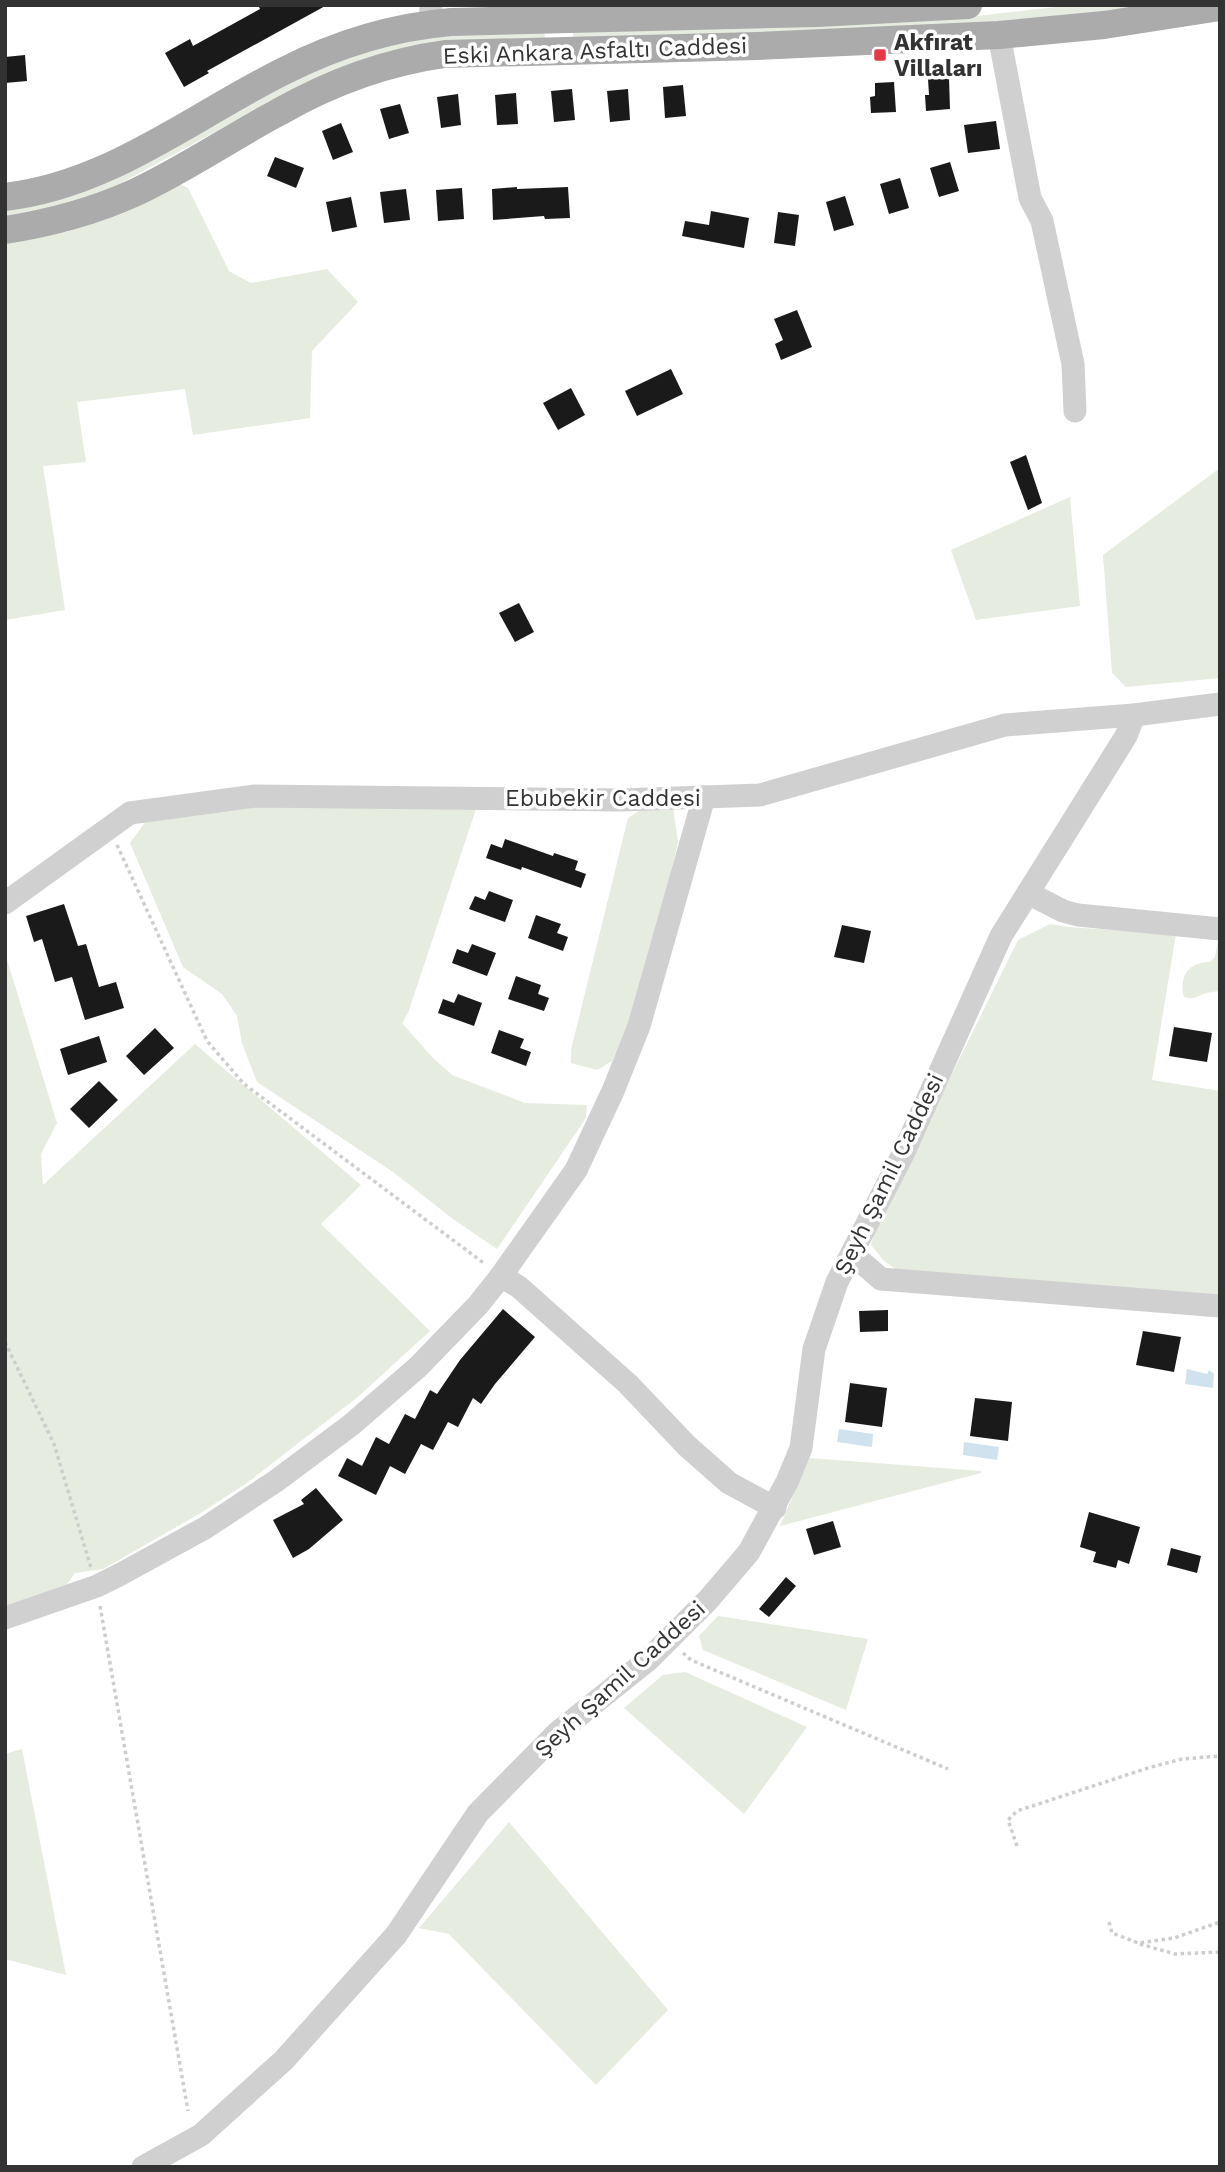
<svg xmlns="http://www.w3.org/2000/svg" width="1225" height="2172" viewBox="0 0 1225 2172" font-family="'Work Sans',sans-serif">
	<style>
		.green { fill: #e6ecdf }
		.water { fill: #cfe2ee }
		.building { fill: #1a1a1a }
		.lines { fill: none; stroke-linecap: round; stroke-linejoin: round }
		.path { stroke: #cdcdcd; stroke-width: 3.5; stroke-dasharray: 3.5 3.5; stroke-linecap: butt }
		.minor { stroke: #d0d0d0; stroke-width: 23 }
		.major { stroke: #ababab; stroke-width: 28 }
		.poi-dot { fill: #e63946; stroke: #fff; stroke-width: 2.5 }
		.labels { text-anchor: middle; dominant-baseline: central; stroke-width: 7; stroke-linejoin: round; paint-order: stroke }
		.poi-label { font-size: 23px; font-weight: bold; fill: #333; stroke: #fff; text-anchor: start }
		.street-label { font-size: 23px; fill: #333; stroke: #fff }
	</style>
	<rect width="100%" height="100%" fill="#fff"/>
	<g class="green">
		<polygon points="1074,5 1154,5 980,26 573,38 573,28 968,17"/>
		<polygon points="544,28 545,39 292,90 114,187 74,203 5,216 5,206 307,71 359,51 448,32"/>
		<polygon points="177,183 188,188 229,271 251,283 327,269 358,302 312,351 310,418 193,435 185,389 77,402 86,462 43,466 65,610 5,620 5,240 66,232 109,218"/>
		<polygon points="1220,468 1220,678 1126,687 1112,673 1103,555"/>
		<polygon points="1070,497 1080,606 976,620 951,550"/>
		<polygon points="251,806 476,809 408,1013 402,1023 432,1057 452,1075 525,1103 587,1105 586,1118 497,1249 453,1219 393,1172 257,1082 242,1043 237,1016 222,994 183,967 130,843 146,821"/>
		<polygon points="646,806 673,807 678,842 654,945 629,1024 612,1061 597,1070 571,1063 571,1050 628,818"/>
		<polygon points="1050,924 1067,927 1176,934 1152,1080 1220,1091 1220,1297 897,1270 884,1261 871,1245 875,1230 1018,940"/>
		<path d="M 1218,940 L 1220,941 L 1220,991 C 1215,992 1208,992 1204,994 C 1196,997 1193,1000 1184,997 C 1179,976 1188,962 1210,962 L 1215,957 Z"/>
		<polygon points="5,953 57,1123 41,1154 43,1185 195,1044 361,1185 321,1224 430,1331 359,1396 247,1483 199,1514 103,1569 75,1573 66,1585 5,1607 5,1381 7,1380 5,1376"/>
		<polygon points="809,1458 981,1471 981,1473 780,1526"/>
		<polygon points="718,1616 868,1639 846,1710 703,1650 699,1636"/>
		<polygon points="685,1672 807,1727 744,1814 624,1708 663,1675"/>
		<polygon points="22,1749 66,1975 5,1959 5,1754"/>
		<polygon points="509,1822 668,2010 596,2085 449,1934 419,1928"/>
	</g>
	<g class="water">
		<polygon points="1187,1369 1207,1374 1209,1370 1214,1374 1213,1388 1185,1384"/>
		<polygon points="839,1429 873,1434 872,1447 837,1442"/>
		<polygon points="964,1442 999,1447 997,1460 963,1455"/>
	</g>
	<g class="building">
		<polygon points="258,5 327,5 207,71 209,73 184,87 165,53 190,39 193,46 260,9"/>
		<polygon points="25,55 27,81 5,83 5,57"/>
		<polygon points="949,78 950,109 926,111 925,95 929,95 928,79"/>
		<polygon points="894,82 896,112 871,113 870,97 875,96 875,83"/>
		<polygon points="683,85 686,116 665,118 663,87"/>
		<polygon points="572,89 575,120 554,122 551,91"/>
		<polygon points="628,89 630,120 610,122 607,91"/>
		<polygon points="516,93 518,124 497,125 495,95"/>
		<polygon points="458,94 461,125 441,128 437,97"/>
		<polygon points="400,104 409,133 389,139 380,109"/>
		<polygon points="996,121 1000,149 968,153 964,125"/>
		<polygon points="341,123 353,152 333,160 322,131"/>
		<polygon points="275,157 304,168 296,188 267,176"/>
		<polygon points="950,162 959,191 939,197 930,168"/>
		<polygon points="900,178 909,208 889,214 880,184"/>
		<polygon points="517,187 517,189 568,187 570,218 545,219 544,216 493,220 492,189"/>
		<polygon points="462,188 464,219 438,221 436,190"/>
		<polygon points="406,189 410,220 384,223 380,192"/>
		<polygon points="845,196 854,225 834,231 826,202"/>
		<polygon points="351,197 357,227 332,232 326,202"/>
		<polygon points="711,211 749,218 744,248 682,236 685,221 709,225"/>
		<polygon points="778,212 799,215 795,246 774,243"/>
		<polygon points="797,310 812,347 781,360 775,344 783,340 774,319"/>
		<polygon points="671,369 683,394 637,416 625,391"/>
		<polygon points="571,388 585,415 558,430 543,403"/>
		<polygon points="1026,455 1042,503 1028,510 1010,462"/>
		<polygon points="519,603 534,632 515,642 499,613"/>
		<polygon points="505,839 553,856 554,853 578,861 575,870 586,874 581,888 522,867 521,870 486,858 491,844 502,848"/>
		<polygon points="489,891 513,900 505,922 469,909 475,896 485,900"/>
		<polygon points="64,904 78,946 86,944 99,987 116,982 124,1008 85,1020 72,977 55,982 42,939 34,942 26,916"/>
		<polygon points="536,915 561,924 557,933 568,937 563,951 528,938"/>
		<polygon points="842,925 871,931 864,963 834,957"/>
		<polygon points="472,944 496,953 487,976 452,963 457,949 468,953"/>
		<polygon points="516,976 541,985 538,994 549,998 544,1011 508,999"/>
		<polygon points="458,994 482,1003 474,1026 438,1013 443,999 454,1003"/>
		<polygon points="1174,1027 1212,1033 1207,1062 1169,1056"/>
		<polygon points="155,1028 174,1048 144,1075 126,1056"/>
		<polygon points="499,1030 524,1039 520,1048 531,1052 526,1066 491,1053"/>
		<polygon points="99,1036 107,1062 68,1075 60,1049"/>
		<polygon points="99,1081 118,1100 89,1128 70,1109"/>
		<polygon points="503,1309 535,1337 495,1384 481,1404 473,1398 458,1427 448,1422 433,1450 421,1444 405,1474 390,1466 376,1495 338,1476 347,1458 362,1466 376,1437 389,1444 405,1414 415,1419 430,1390 437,1394 460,1360"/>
		<polygon points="888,1310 888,1331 860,1332 859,1311"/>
		<polygon points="1143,1331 1181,1337 1174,1372 1136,1365"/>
		<polygon points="850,1383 887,1388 882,1427 845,1422"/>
		<polygon points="975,1398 1012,1402 1008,1441 970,1436"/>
		<polygon points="316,1488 343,1520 309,1549 293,1558 273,1520 304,1504 301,1500"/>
		<polygon points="1089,1512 1140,1527 1129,1564 1118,1560 1116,1568 1093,1562 1096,1552 1080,1547"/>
		<polygon points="833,1521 841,1547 814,1555 806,1529"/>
		<polygon points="1171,1548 1201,1556 1197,1573 1167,1565"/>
		<polygon points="786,1577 796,1586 769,1617 759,1609"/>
	</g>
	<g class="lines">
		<g class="path">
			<polyline points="117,845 207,1041 244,1084 485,1264"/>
			<polyline points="5,1342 54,1444 91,1568"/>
			<polyline points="100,1606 188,2111"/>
			<polyline points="683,1653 691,1660 948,1769"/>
			<polyline points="1017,1846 1008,1820 1017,1811 1151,1767 1182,1759 1220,1756"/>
			<polyline points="1109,1922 1112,1933 1138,1943 1174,1938 1220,1922"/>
			<polyline points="1140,1944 1175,1954 1220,1952"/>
		</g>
		<g class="minor">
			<polyline points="430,24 431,5"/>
			<polyline points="999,35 1030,198 1042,221 1073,364 1075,411"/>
			<polyline points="1028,893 1063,911 1078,915 1220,929"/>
			<polyline points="5,903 130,813 255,796 621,800 760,795 1005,725 1134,715 1220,704"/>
			<polyline points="852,1254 881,1279 1220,1306"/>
			<polyline points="501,1276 519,1287 628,1384 687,1446 729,1483 775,1508"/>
			<polyline points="5,1618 97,1586 121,1574 205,1528 276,1481 351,1425 418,1367 478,1305 501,1276 576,1170 613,1091 639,1026 704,797"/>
			<polyline points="143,2167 201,2135 284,2060 396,1935 478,1813 557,1733 648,1660 708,1600 749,1552 787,1482 801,1448 814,1349 837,1282 903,1154 1001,936 1126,736 1134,715"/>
		</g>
		<g class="major">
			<path d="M 5,197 C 110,185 193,116 284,71 C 337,44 392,27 451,22 L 817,13 L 968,5"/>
			<path d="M 5,230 C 50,223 92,212 134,193 C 184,170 230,138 279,112 C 330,83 386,62 445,54 L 757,46 L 999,35 L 1104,25 L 1220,7"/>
		</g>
	</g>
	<rect class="poi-dot" x="873" y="48" width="14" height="14" rx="3.5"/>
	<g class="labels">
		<g class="poi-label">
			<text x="894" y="42">Akfırat<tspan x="894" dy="26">Villaları</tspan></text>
		</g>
		<g class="street-label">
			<text transform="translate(595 51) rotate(-2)">Eski Ankara Asfaltı Caddesi</text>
			<text x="603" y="798">Ebubekir Caddesi</text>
			<text transform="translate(889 1174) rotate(-64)">Şeyh Şamil Caddesi</text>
			<text transform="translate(620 1679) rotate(-42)">Şeyh Şamil Caddesi</text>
		</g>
	</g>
	<rect width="1225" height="2172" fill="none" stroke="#333333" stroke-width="14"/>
</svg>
